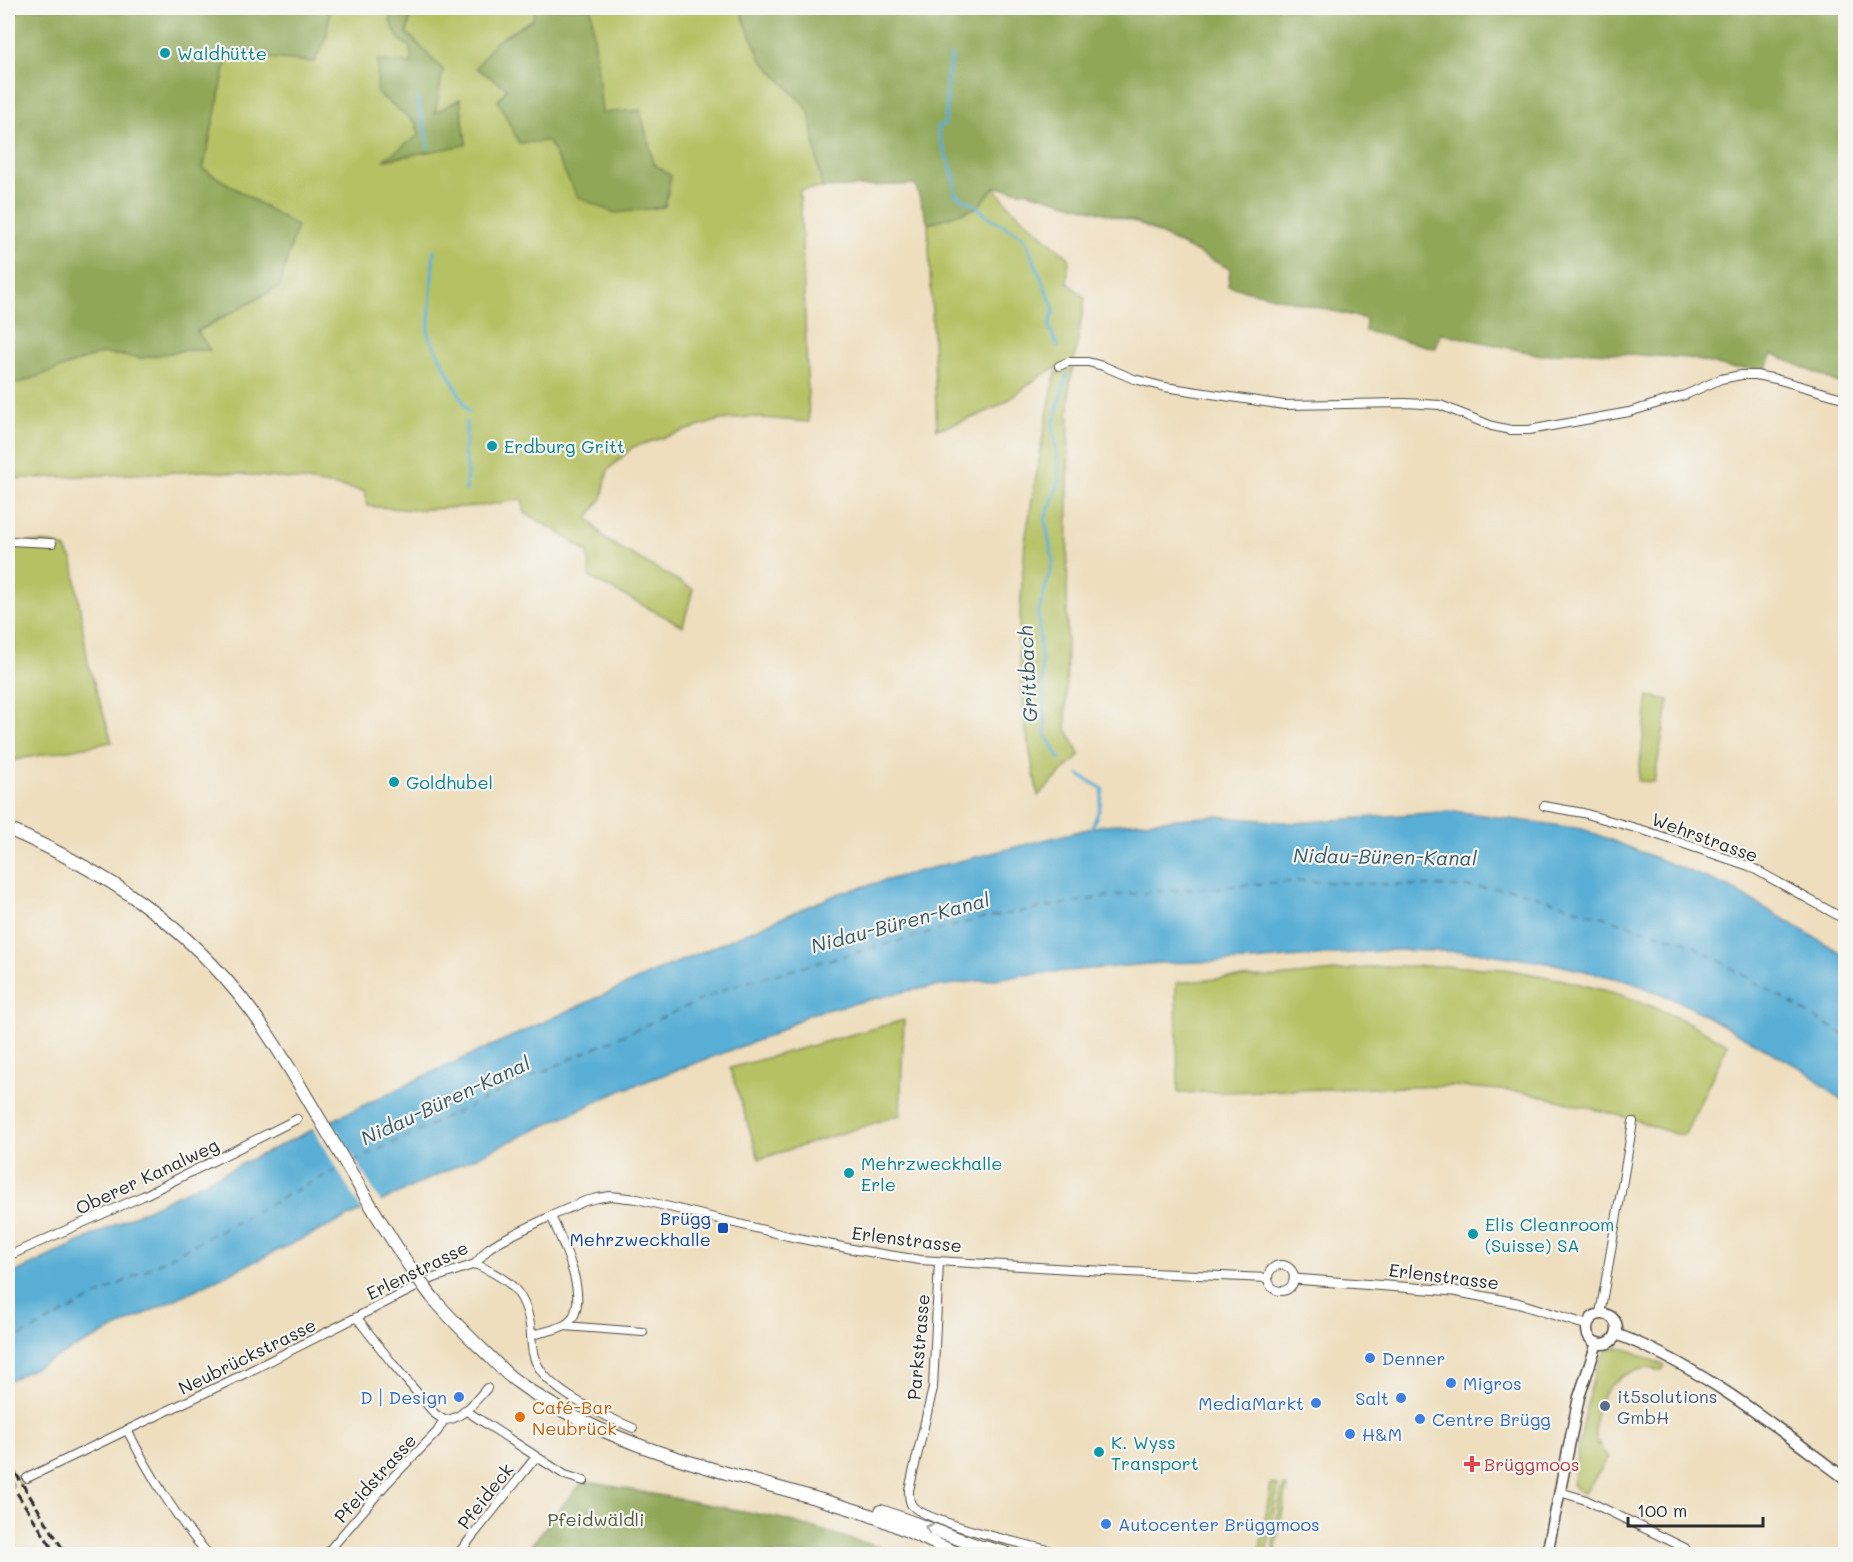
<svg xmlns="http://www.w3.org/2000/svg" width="1853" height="1562" viewBox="0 0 1853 1562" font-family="Mali,sans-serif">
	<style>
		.green { fill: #b5c163; stroke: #707647; stroke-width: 1.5 }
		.forest { fill: #90a759; stroke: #5e6942; stroke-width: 1.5 }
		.water { fill: #59aed5; stroke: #426c80; stroke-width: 1.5 }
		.pier { fill: #eedebe }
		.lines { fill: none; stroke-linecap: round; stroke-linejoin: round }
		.stream { stroke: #59aed5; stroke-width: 3 }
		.ferry { stroke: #3b5966; stroke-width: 1.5; stroke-dasharray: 8 6; stroke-linecap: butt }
		.minor-tunnel { stroke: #c7baa1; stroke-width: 8; stroke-dasharray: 8 4; stroke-linecap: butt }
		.minor-casing { stroke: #484641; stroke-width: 10 }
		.tertiary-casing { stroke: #484641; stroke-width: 11 }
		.secondary-casing { stroke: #484641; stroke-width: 13 }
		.trunk-casing { stroke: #484641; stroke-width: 14 }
		.motorway-casing { stroke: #484641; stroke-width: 16 }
		.minor { stroke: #fff; stroke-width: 8 }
		.tertiary { stroke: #fff; stroke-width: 9 }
		.secondary { stroke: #fff; stroke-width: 10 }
		.trunk { stroke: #fff; stroke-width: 12 }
		.motorway { stroke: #fff; stroke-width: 14 }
		.rail { stroke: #2b2b2b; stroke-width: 3; stroke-dasharray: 9 4.5; stroke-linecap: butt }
		.trunk-bridge-casing { stroke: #484641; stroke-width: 14; stroke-linecap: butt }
		.trunk-bridge { stroke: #fff; stroke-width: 12 }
		.oneway { stroke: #a0a0a0 }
		.culture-dot { fill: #0f9aa8; stroke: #f6f6f2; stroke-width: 2 }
		.transit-dot { fill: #1a4fb4; stroke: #f6f6f2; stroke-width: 2 }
		.shop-dot { fill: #3f7fe0; stroke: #f6f6f2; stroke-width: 2 }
		.service-dot { fill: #5c6f8a; stroke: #f6f6f2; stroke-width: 2 }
		.food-dot { fill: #e8710a; stroke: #f6f6f2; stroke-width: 2 }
		.health-dot { fill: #e0444e; stroke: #f6f6f2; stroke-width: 2 }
		.labels { text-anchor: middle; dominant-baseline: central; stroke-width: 4.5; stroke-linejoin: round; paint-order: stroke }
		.culture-label { font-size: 18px; fill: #0d838f; stroke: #f6f6f2; text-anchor: start }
		.street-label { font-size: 18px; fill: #2b2b2b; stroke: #f6f6f2 }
		.transit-label { font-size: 18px; fill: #164399; stroke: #f6f6f2; text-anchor: end }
		.shop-label { font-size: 18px; fill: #366cbe; stroke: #f6f6f2; text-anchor: start }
		.service-label { font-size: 18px; fill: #4e5e75; stroke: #f6f6f2; text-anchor: start }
		.food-label { font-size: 18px; fill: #c56008; stroke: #f6f6f2; text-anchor: start }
		.health-label { font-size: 18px; fill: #be3a42; stroke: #f6f6f2; text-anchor: start }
		.park-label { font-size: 18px; fill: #54583c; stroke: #f6f6f2 }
		.water-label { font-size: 20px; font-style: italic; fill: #3b5966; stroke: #f6f6f2 }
	</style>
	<rect width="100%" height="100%" fill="#f6f6f2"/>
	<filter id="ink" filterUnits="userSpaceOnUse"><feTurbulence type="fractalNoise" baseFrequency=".0167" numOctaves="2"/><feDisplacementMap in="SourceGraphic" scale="12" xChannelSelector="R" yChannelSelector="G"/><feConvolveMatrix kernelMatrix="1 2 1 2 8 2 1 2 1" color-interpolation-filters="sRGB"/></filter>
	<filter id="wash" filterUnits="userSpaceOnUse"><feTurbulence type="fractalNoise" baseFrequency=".008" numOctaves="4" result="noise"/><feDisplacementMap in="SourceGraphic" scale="24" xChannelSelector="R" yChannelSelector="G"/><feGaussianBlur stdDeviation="1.35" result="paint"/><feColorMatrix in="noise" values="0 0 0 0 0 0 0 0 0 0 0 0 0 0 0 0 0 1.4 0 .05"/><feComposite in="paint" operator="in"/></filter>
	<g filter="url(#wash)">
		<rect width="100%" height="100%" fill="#eedebe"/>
		<g class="green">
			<polygon points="330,8 397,8 390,21 399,39 410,47 412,65 377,93 416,123 419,135 385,160 466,144 460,99 435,114 443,70 407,33 412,8 535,8 533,19 494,43 508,88 548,141 578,197 654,164 640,111 602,114 591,8 739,8 761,59 809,110 822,188 800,190 809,422 750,417 720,420 633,447 608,470 602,498 588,518 606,540 693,589 683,626 590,578 588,553 553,529 525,513 522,499 481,506 413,510 367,506 364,491 301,480 206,471 8,479 8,387 102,353 141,358 187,350 209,350 197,332 279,287 296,226 203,169 228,54 314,62 326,40"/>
			<path d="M 994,187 L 1010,207 L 1069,258 L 1067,282 L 1085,298 L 1069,389 L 1066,728 L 1080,755 L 1038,796 L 1024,719 L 1018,641 L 1025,541 L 1041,447 L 1054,379 L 1059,367 C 1036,375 1020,394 999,406 C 980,416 958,423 937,429 L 928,224 L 978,207 Z"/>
			<polygon points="8,541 52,543 65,548 73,561 88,663 112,742 8,761"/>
			<polygon points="1648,696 1669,700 1654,782 1638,781"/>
			<polygon points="1384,966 1446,966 1505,969 1559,979 1615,993 1649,1005 1681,1019 1728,1044 1685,1134 1675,1134 1633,1119 1525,1092 1453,1086 1178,1093 1176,983 1227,978 1277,977"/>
			<polygon points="904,1020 900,1115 759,1159 730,1068"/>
			<path d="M 1614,1347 L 1629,1350 L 1665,1366 L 1662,1370 L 1655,1370 L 1655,1368 C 1612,1368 1586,1404 1598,1445 L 1600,1443 L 1602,1450 L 1609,1458 L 1588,1488 L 1583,1493 L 1576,1489 L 1572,1484 L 1588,1398 L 1595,1372 L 1605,1352 Z"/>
			<polygon points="1271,1484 1278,1485 1267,1550 1268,1554 1259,1554"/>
			<polygon points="1284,1486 1287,1487 1275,1554 1273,1549 1273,1541 1281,1493"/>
		</g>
		<g class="forest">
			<polygon points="8,8 330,8 326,40 314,62 228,55 203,169 297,226 279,287 197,331 210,350 187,350 140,358 102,353 8,387"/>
			<polygon points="397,8 412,8 407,33 443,70 435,113 460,99 466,145 383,160 419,135 416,123 377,93 378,60 412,64 410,47 399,39 390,21"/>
			<polygon points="535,8 591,8 602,113 640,110 654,164 671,176 665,207 614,213 578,197 548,141 519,143 498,101 507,88 476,68 494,43 533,19"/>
			<polygon points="739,8 1845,8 1845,386 1773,354 1766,369 1730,368 1689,358 1577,351 1541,355 1441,333 1435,348 1365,331 1366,319 1228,286 1230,269 1136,222 1028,192 994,187 978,207 928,224 915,184 822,188 809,110 761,59"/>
			<polygon points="584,1481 779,1518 903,1554 524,1554 567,1500"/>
		</g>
		<polygon class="water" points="1454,811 1583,829 1729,887 1845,955 1845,1104 1806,1071 1679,1001 1628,981 1554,964 1477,952 1391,950 1251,961 1160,963 1033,974 916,989 809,1014 772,1035 620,1091 424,1181 165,1304 8,1381 8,1276 431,1073 652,973 840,893 927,869 1104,825 1216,816 1294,823"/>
		<polygon class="pier" points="330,1118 382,1204 363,1213 312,1127"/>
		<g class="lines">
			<g class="stream">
				<polyline points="931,8 932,15"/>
				<path d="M 951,55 C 952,69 948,68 947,79 C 945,94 949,109 944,124 L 938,127 C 939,144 948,158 953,174 C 955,180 955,188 955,194 L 978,207 L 987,216 L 1024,237 L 1054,309 L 1049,327 L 1058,346"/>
				<polyline points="417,99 429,147"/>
				<polyline points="434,250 428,334 469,413"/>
				<polyline points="466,422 466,440 464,452 467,467 466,491"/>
				<polyline points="1060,759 1046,736 1038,614 1053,562 1045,519 1060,480 1053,424 1067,374"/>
				<polyline points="1079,775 1103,789 1099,810 1090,832"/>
			</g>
			<g class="ferry">
				<polyline points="353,1162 518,1083 732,986 979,919 1116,895 1297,881 1513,889 1691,944 1846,1036"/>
				<polyline points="8,1343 308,1184 343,1167"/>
			</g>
		</g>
	</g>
	<g filter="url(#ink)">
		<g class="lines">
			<polyline class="minor-tunnel" points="9,1486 27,1478"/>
			<defs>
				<g id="minor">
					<polyline points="1059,366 1068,362 1088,362 1103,366 1134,379 1165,387 1284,405 1406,403 1440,405 1492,426 1511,430 1529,430 1629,412 1685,395 1721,379 1741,375 1756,375 1776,379 1846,399"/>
					<polyline points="8,541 52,543"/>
					<polyline points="1544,806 1583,813 1646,831 1749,866 1846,920"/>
					<polyline points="8,1256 143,1196 297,1119"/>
					<path d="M 939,1262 L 933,1388 L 909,1490 C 909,1494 909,1500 911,1504 C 921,1522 1040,1548 1065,1554"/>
					<path d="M 475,1264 C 510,1279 528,1293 531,1334 C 532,1347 532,1358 540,1369 C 556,1395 605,1416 633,1428"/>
					<circle cx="1281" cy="1278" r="13"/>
					<polyline points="1600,1314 1633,1122"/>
					<polyline points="357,1318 392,1363 435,1414 444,1420"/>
					<polyline points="564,1326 643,1332"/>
					<path d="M 531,1335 C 542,1332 559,1330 568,1323 C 593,1302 561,1239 551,1216"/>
					<polyline points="465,1410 554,1468 565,1475 584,1481"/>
					<path d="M 444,1420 C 462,1420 476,1400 487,1388"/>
					<path d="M 127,1430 C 150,1474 175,1517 208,1554"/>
					<polyline points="27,1478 240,1376 434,1278 475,1264 489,1248 500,1241 551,1216 585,1201 598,1198 610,1196 637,1199 788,1236 857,1250 920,1260 1104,1271 1267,1278"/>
					<polyline points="8,1487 9,1486"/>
					<polyline points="1560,1492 1586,1500 1685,1548"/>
					<polyline points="326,1554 387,1483 437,1432 444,1420"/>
					<polyline points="458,1554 536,1457"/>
				</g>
				<polyline id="tertiary" points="1294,1279 1454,1291 1517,1303 1587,1325"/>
				<g id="secondary">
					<circle cx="1602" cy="1329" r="15"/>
					<path d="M 1616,1334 C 1701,1366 1773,1425 1846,1479"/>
					<polyline points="1547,1554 1579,1397 1597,1343"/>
				</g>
				<g id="trunk">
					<path d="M 8,829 C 105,871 185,923 250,1009 C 272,1038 291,1070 309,1101 C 343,1158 376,1218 414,1273"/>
					<path d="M 432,1297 C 450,1318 469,1337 489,1356 C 498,1365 506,1374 516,1381 C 618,1456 746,1474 864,1513 C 897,1524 928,1542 960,1554"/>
					<polyline points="881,1511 984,1548"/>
				</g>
				<polyline id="motorway" points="984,1548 1006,1554"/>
			</defs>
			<use href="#minor" class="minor-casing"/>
			<use href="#tertiary" class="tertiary-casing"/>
			<use href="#secondary" class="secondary-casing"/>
			<use href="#trunk" class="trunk-casing"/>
			<use href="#motorway" class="motorway-casing"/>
			<use href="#minor" class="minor"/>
			<use href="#tertiary" class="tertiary"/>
			<use href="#secondary" class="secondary"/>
			<use href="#trunk" class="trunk"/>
			<use href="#motorway" class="motorway"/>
			<g class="rail">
				<polyline points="8,1461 66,1554"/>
				<polyline points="17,1493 56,1554"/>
			</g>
			<defs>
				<polyline id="trunk-bridge" points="414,1273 432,1297"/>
			</defs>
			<use href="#trunk-bridge" class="trunk-bridge-casing"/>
			<use href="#trunk-bridge" class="trunk-bridge"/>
		</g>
		<defs><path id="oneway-chevron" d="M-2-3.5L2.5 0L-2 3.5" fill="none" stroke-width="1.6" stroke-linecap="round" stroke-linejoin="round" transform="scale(1.5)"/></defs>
		<use class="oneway" href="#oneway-chevron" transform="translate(929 1528) rotate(-160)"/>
	</g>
	<g class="culture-dot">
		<circle cx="165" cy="53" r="6"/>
		<circle cx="492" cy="446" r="6"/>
		<circle cx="394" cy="782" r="6"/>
		<circle cx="849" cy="1173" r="6"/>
		<circle cx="1473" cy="1234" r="6"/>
		<circle cx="1099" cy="1452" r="6"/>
	</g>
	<rect class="transit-dot" x="717" y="1222" width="12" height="12" rx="3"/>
	<g class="shop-dot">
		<circle cx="1370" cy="1358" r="6"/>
		<circle cx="1451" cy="1383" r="6"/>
		<circle cx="459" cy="1397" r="6"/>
		<circle cx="1401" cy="1398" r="6"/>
		<circle cx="1316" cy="1403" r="6"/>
		<circle cx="1420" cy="1419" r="6"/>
		<circle cx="1350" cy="1434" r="6"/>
		<circle cx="1106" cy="1524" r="6"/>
	</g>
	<circle class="service-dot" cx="1605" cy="1406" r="6"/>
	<circle class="food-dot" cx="520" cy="1417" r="6"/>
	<path class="health-dot" d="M1469 1455h6v6h6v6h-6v6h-6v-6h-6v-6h6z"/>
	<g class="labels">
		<g class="culture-label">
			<text x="177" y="53">Waldhütte</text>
			<text x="504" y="446">Erdburg Gritt</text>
			<text x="406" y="782">Goldhubel</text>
			<text x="861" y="1163">Mehrzweckhalle<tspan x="861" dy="21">Erle</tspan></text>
			<text x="1485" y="1224">Elis Cleanroom<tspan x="1485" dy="21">(Suisse) SA</tspan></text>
			<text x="1111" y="1442">K. Wyss<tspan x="1111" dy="21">Transport</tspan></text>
		</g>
		<g class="street-label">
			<text transform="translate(1705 837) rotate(20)">Wehrstrasse</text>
			<text transform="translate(147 1176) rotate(-25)">Oberer Kanalweg</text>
			<text transform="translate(907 1239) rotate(7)">Erlenstrasse</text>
			<text transform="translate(417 1270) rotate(-26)">Erlenstrasse</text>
			<text transform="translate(1444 1276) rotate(7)">Erlenstrasse</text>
			<text transform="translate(918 1347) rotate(-85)">Parkstrasse</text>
			<text transform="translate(247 1356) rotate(-26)">Neubrückstrasse</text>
			<text transform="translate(375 1478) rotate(-48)">Pfeidstrasse</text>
			<text transform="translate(485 1496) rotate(-52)">Pfeideck</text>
		</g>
		<g class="transit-label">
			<text x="711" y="1218">Brügg<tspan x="711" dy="21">Mehrzweckhalle</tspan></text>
		</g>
		<g class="shop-label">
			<text x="1382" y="1358">Denner</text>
			<text x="1463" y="1383">Migros</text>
			<text x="447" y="1397" text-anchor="end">D | Design</text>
			<text x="1389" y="1398" text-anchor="end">Salt</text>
			<text x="1304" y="1403" text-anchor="end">MediaMarkt</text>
			<text x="1432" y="1419">Centre Brügg</text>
			<text x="1362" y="1434">H&amp;M</text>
			<text x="1118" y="1524">Autocenter Brüggmoos</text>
		</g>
		<g class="service-label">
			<text x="1617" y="1396">it5solutions<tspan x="1617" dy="21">GmbH</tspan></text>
		</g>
		<g class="food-label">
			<text x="532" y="1407">Café-Bar<tspan x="532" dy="21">Neubrück</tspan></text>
		</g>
		<g class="health-label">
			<text x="1484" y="1464">Brüggmoos</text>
		</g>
		<g class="park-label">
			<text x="596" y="1519">Pfeidwäldli</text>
		</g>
		<g class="water-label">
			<text transform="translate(1027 674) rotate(-93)">Grittbach</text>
			<text transform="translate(1385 856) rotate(1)">Nidau-Büren-Kanal</text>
			<text transform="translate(900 922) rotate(-15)">Nidau-Büren-Kanal</text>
			<text transform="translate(445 1100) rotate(-25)">Nidau-Büren-Kanal</text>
		</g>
	</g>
	<rect width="1853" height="1562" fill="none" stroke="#f6f6f2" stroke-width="30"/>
	<path d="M1628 1517v9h135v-9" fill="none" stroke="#2b2b2b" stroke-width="3"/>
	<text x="1637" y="1517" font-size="18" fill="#2b2b2b" stroke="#f6f6f2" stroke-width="4.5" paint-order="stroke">100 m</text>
</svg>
